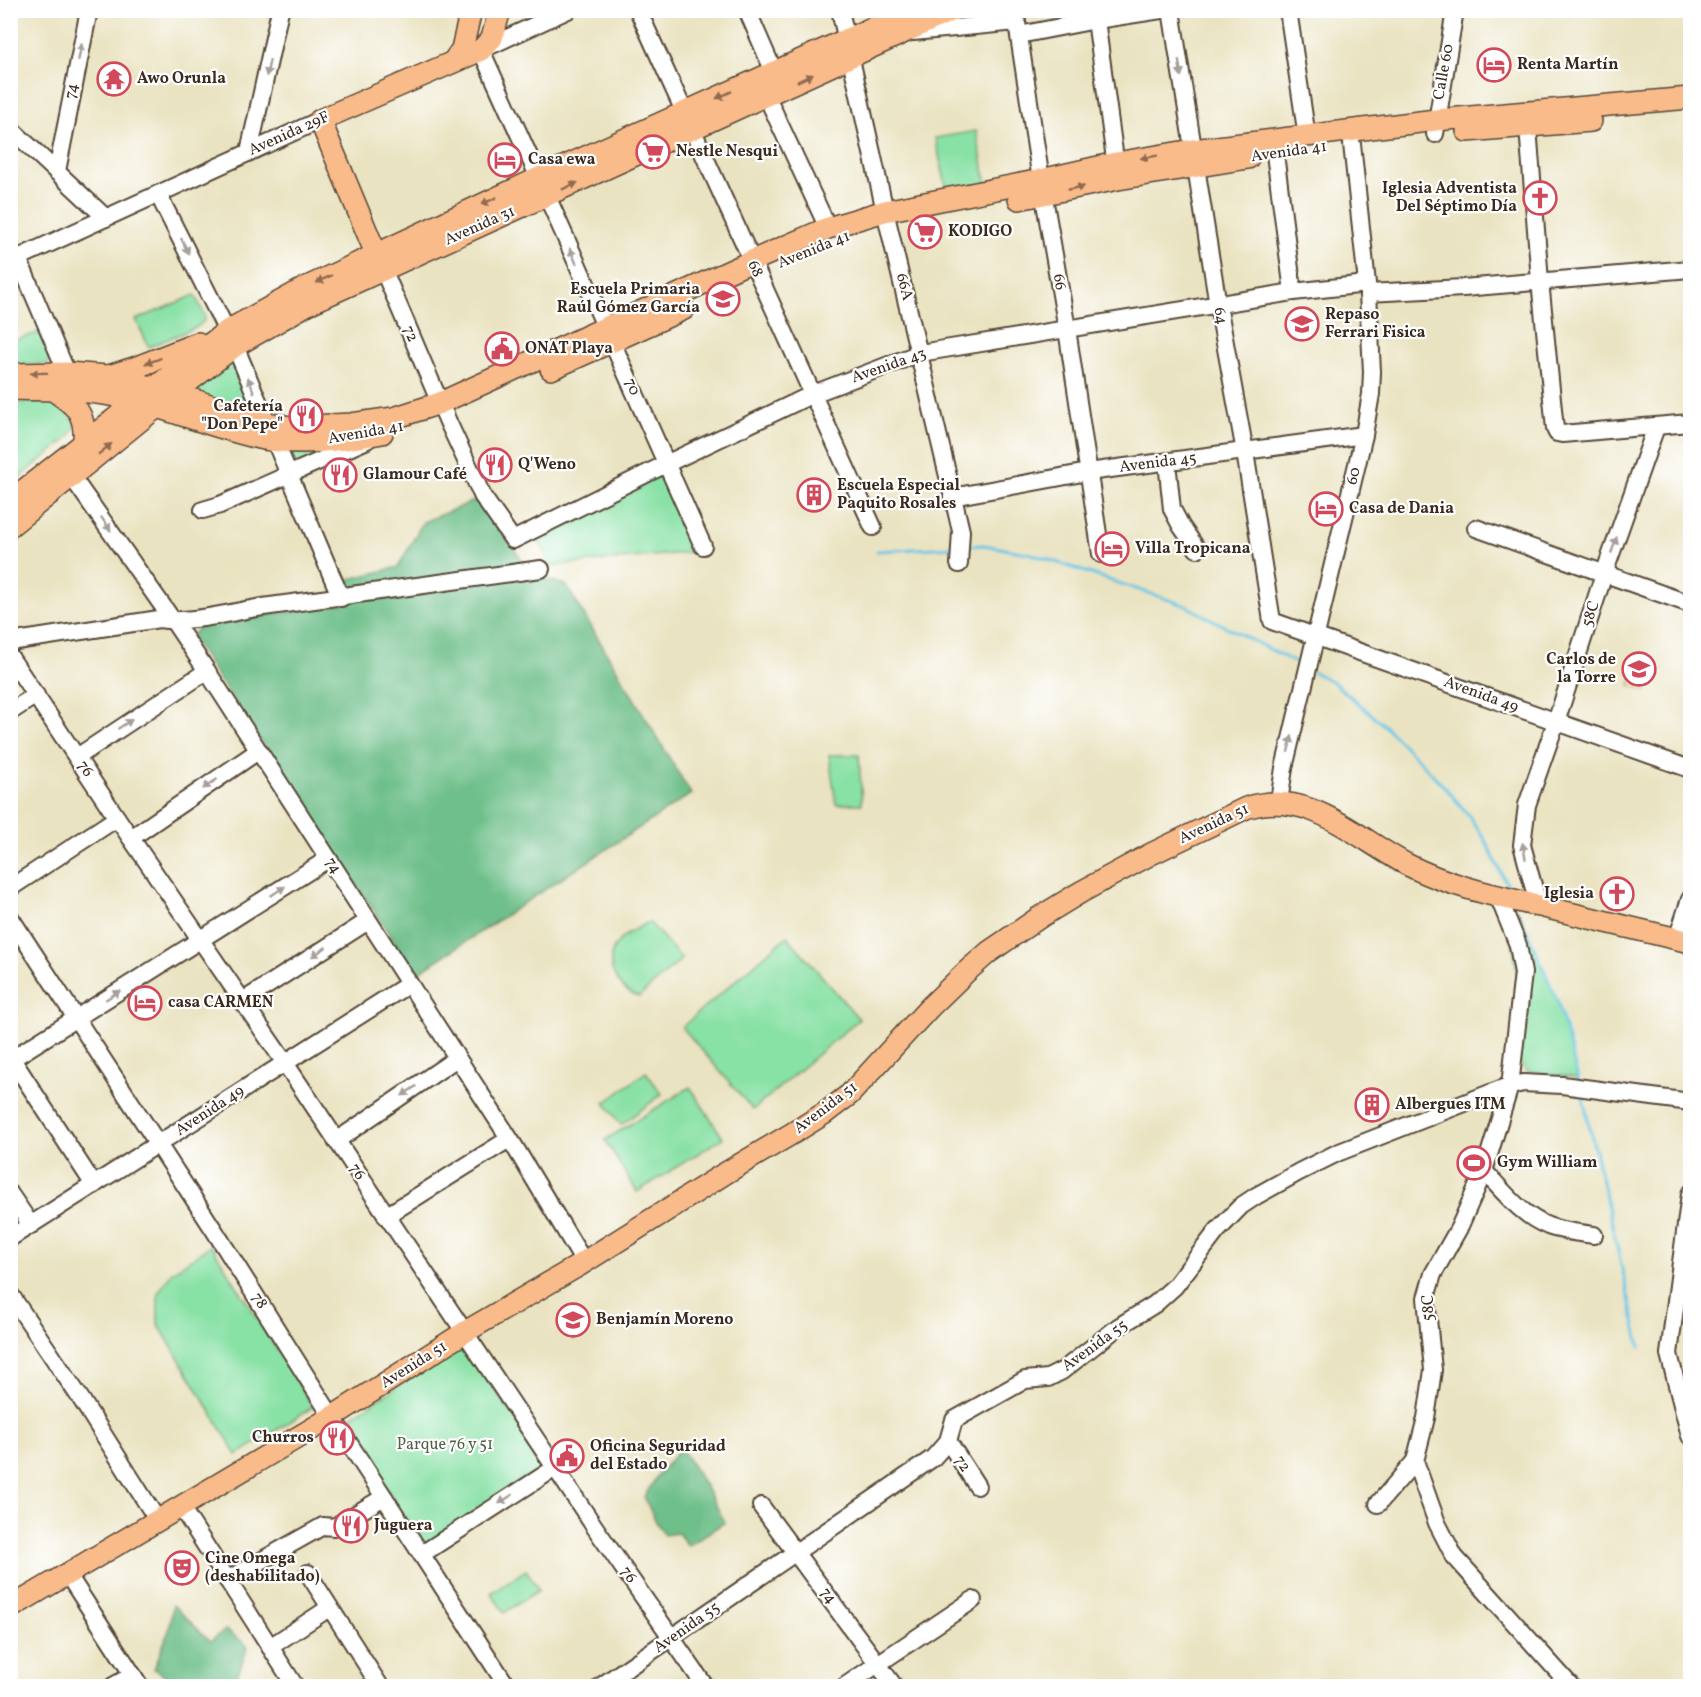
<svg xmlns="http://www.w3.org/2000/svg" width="1701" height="1697" viewBox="0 0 1701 1697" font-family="Vollkorn,serif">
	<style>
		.green { fill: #88e1a5; stroke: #628662; stroke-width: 1.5 }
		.forest { fill: #6ebf8a; stroke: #547454; stroke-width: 1.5 }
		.sand { fill: #eeda9e; stroke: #94825e; stroke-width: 1.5 }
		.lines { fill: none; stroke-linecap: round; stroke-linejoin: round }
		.stream { stroke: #66c5e5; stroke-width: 3 }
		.minor-casing { stroke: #554636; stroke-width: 20 }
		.major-casing { stroke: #554636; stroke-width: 24 }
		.minor { stroke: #fff; stroke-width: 16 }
		.major { stroke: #fabb8b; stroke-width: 21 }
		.oneway { fill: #a79f9a }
		.oneway2 { fill: #916b4f }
		.labels { text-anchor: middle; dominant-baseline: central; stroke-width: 4.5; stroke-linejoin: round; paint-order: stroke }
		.poi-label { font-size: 16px; font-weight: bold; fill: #3b2a1e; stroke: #fff; text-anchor: start }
		.street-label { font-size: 16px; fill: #3b2a1e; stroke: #fff }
		.park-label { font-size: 16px; fill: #526146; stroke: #fff }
	</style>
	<rect width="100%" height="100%" fill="#fff"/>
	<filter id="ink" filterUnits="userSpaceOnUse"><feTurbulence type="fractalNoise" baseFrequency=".0167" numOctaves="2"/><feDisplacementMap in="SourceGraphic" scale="12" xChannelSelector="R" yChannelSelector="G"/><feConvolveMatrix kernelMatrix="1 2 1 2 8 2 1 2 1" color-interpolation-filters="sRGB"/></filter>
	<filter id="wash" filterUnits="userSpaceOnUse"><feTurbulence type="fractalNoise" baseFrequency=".008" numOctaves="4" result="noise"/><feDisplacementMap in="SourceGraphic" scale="24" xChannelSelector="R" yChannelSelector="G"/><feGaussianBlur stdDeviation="1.35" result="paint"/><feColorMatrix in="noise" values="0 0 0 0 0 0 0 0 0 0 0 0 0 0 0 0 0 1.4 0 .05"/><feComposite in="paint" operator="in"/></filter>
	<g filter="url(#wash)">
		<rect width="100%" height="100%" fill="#eae3c1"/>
		<g class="green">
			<polygon points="954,11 1015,11 1017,22 906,32"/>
			<polygon points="976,131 988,190 949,198 935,138"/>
			<polygon points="195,295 205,316 204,321 197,327 149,347 136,320"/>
			<polygon points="41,332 51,355 48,364 11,365 11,341"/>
			<polygon points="235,346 267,423 174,393"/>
			<polygon points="51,402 67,409 76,426 67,439 11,484 11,403"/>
			<polygon points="288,451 321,454 294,465"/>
			<polygon points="664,470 702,551 551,566 536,535"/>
			<polygon points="829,755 859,755 862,804 836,804"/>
			<polygon points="1508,913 1520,914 1558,1002 1578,1078 1527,1071 1519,1062 1525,1025"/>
			<path d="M 649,922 L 682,959 L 639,997 C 618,991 602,963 617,943 C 625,934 638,927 649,922 Z"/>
			<polygon points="787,936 859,1019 753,1110 682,1027"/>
			<polygon points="646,1072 662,1094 621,1125 605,1103"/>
			<polygon points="690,1087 723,1138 637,1192 605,1140"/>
			<polygon points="211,1245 313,1407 237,1455 158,1324 158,1293 171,1273"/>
			<polygon points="568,1316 578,1317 587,1330 574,1340 564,1323"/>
			<polygon points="463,1345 548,1466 423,1546 344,1421"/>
			<polygon points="526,1570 539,1590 504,1613 491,1593"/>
		</g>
		<g class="forest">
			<polygon points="479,499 510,544 535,576 566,585 691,794 416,974 191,637 201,624 350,603 342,581 398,567 423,522"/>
			<polygon points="681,1448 705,1486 725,1522 688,1546 678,1533 664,1535 656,1522 644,1497 657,1476"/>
			<polygon points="173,1605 210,1641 226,1630 248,1646 234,1685 236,1686 176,1686 173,1681 154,1669 169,1630"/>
		</g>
		<polygon class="sand" points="1639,657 1656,663 1647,691 1630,685"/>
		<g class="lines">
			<g class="stream">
				<polyline points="966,546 984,545 1032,554 1184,605 1302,666"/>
				<polyline points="877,551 954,547"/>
				<polyline points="1313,672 1333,682 1386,727 1440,782 1467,813 1485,840 1510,891"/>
				<polyline points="1518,911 1558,1002 1579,1082"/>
				<polyline points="1582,1094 1640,1347"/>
			</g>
		</g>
	</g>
	<g filter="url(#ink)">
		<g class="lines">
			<defs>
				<g id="minor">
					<polyline points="638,10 873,527"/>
					<polyline points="747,10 774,72"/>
					<polyline points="840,10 885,211 961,531 959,564"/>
					<polyline points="1015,10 1041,180 1067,329 1101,554"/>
					<polyline points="1171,10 1218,305 1245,452 1272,621 1690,769"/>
					<polyline points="1288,10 1307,137"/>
					<polyline points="1096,20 1117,174"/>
					<polyline points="913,32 1017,22"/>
					<polyline points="1019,35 1096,20 1161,10"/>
					<polyline points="767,97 828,228"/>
					<polyline points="1528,127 1540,281 1555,429 1557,433 1562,434 1690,423"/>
					<polyline points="10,128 106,218"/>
					<polyline points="1435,134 1455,10"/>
					<polyline points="249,152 280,10"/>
					<polyline points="1275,154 1293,292"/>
					<polyline points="57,171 89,10"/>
					<polyline points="539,178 481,50 568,10"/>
					<polyline points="158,194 227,331"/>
					<polyline points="547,196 703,546"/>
					<polyline points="10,257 18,258 320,120"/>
					<polyline points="18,258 67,373"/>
					<polyline points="383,269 449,424 483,497 513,540 666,464 813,394 920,353 1293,292 1367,284"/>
					<polyline points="1368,293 1463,288 1690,269"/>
					<polyline points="235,346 341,598"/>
					<polyline points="1167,462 1172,509 1181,526 1197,549"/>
					<polyline points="72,477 174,622 207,671 513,1144 584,1262"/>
					<polyline points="952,497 1088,472 1364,435"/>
					<polyline points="203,510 220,505 367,440"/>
					<polyline points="1476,528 1690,604"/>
					<path d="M 10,642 L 159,619 C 191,624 231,612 263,607 C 356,594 449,582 541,569"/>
					<polyline points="10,657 117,818 285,1063 596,1529 705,1686"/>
					<polyline points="10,712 36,695"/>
					<polyline points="77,757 207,671"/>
					<polyline points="1279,802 1284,768 1364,435 1371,394 1372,372 1368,293 1352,144"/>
					<polyline points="131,838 258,751"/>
					<polyline points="10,888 117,818"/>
					<polyline points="1498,896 1518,945 1523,973 1510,1086 1484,1171 1459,1228 1433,1274 1426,1298 1433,1370 1426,1418 1415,1461 1437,1523 1454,1556 1571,1686"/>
					<polyline points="1541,906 1536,896 1522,845 1527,805 1556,722 1604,574 1656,427"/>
					<polyline points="10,917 214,1230 332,1417 507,1686"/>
					<polyline points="1677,939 1690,899"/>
					<polyline points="243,1001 368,921"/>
					<polyline points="12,1059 94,1185"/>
					<polyline points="10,1060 328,859"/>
					<polyline points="336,1141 457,1058"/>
					<path d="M 1484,1171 C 1503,1191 1522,1216 1548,1226 C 1562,1231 1579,1233 1594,1235"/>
					<polyline points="10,1194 31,1225"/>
					<polyline points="1690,1194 1669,1354 1690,1436"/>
					<polyline points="386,1216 509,1139"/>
					<polyline points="10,1238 409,984"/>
					<polyline points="10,1294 81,1399 158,1521"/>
					<polyline points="948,1441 977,1486"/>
					<polyline points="1378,1504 1415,1461"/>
					<polyline points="761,1506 894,1686"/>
					<polyline points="181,1507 295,1686"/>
					<polyline points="422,1554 555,1468"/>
					<polyline points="308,1573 380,1686"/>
					<polyline points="68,1575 140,1686"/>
					<polyline points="227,1580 323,1526 334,1527 384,1497"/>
					<polyline points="270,1647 329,1608"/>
					<polyline points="113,1686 133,1675"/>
					<polyline points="601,1686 933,1458 948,1441 954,1420 1025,1380 1048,1378 1062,1371 1118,1327 1155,1304 1175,1286 1217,1231 1241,1206 1256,1196 1299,1172 1337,1153 1503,1088 1523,1083 1562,1085 1690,1102"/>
					<polyline points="845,1686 973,1600"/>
				</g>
				<g id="major">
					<polyline points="453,62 462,49 471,10"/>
					<polyline points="1467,131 1591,121"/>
					<polyline points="1019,199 1118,179 1248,158"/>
					<polyline points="382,268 320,120 481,50 492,38 500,10"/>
					<polyline points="551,369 684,309"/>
					<polyline points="10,374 67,373 108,376 174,393 245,417 267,423 291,427 351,424 394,418 440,403 752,261 828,228 885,211 1041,180 1116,163 1193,150 1436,120 1690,98"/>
					<polyline points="109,376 137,367 198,343"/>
					<path d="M 10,389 C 46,390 80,389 115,396 C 163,406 208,426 255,437 C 295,447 342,441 382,433"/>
					<path d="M 53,390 C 76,406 86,412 84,443"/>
					<polyline points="10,501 227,331 305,288 539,178 912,10"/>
					<polyline points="10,526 174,393 235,346 308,304 953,10"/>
					<path d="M 10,1608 L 332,1417 L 465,1332 L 578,1266 L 724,1174 L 793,1133 L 825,1113 L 850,1094 L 930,1007 L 966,972 L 989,952 L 1040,917 L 1081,892 L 1151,854 L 1246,808 C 1308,787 1356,838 1408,865 C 1451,887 1501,897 1548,908 C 1595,919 1643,931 1690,942"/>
				</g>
			</defs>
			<use href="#minor" class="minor-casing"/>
			<use href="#major" class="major-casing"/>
			<use href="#minor" class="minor"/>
			<use href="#major" class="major"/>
		</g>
		<defs><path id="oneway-solid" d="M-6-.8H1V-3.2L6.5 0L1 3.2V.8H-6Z" transform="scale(1.5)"/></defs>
		<g class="oneway">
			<use href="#oneway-solid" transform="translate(80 52) rotate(-79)"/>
			<use href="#oneway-solid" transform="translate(268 68) rotate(102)"/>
			<use href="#oneway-solid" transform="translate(1180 68) rotate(81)"/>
			<use href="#oneway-solid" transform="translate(185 246) rotate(63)"/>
			<use href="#oneway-solid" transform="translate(573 256) rotate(-114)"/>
			<use href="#oneway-solid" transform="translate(251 385) rotate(-112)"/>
			<use href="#oneway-solid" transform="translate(106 524) rotate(55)"/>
			<use href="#oneway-solid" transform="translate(1614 545) rotate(-71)"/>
			<use href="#oneway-solid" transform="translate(125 724) rotate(-33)"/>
			<use href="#oneway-solid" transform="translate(1290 744) rotate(-76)"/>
			<use href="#oneway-solid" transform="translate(210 784) rotate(146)"/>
			<use href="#oneway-solid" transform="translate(1524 851) rotate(-101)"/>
			<use href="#oneway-solid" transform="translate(278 891) rotate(-33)"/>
			<use href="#oneway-solid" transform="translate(319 952) rotate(147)"/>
			<use href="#oneway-solid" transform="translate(113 995) rotate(-32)"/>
			<use href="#oneway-solid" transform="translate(409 1091) rotate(146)"/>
			<use href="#oneway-solid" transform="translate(506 1499) rotate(147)"/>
		</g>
		<g class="oneway2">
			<use href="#oneway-solid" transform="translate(805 78) rotate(-25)"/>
			<use href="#oneway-solid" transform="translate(724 95) rotate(155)"/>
			<use href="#oneway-solid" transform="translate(1149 157) rotate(171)"/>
			<use href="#oneway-solid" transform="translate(570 186) rotate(-24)"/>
			<use href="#oneway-solid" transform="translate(1076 188) rotate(-12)"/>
			<use href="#oneway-solid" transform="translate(489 201) rotate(155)"/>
			<use href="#oneway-solid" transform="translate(324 279) rotate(154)"/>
			<use href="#oneway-solid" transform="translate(153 361) rotate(160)"/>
			<use href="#oneway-solid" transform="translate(39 373) rotate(179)"/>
			<use href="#oneway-solid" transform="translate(105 449) rotate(-39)"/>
		</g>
	</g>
	<defs>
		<symbol id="hotel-ring" viewBox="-11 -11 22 22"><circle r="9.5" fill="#fff" stroke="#d1495b" stroke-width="1.5"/><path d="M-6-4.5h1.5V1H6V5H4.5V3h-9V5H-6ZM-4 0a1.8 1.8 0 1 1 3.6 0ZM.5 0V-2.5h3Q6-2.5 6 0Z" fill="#d1495b"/></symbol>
		<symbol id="temple-ring" viewBox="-11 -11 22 22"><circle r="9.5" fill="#fff" stroke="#d1495b" stroke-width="1.5"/><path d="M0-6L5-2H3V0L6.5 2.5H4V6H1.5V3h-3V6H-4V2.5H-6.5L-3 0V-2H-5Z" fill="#d1495b"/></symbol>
		<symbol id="supermarket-ring" viewBox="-11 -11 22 22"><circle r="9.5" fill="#fff" stroke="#d1495b" stroke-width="1.5"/><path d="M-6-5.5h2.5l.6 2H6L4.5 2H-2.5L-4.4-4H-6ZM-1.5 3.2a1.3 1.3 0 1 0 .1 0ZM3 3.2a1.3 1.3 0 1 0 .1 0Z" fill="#d1495b"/></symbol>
		<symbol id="church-ring" viewBox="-11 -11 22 22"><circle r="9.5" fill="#fff" stroke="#d1495b" stroke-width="1.5"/><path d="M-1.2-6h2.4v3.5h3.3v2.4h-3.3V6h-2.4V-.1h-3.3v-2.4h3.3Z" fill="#d1495b"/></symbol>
		<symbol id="school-ring" viewBox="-11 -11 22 22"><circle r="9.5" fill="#fff" stroke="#d1495b" stroke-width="1.5"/><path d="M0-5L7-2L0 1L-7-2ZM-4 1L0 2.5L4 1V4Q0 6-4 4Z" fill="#d1495b"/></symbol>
		<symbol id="civic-ring" viewBox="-11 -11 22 22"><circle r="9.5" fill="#fff" stroke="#d1495b" stroke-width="1.5"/><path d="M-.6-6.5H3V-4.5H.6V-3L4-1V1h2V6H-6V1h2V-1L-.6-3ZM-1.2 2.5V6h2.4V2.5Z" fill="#d1495b"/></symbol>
		<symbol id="restaurant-ring" viewBox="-11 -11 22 22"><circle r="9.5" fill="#fff" stroke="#d1495b" stroke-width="1.5"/><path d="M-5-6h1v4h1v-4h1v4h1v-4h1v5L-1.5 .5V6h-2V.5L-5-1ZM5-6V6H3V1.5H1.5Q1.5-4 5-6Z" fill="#d1495b"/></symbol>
		<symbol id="building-ring" viewBox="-11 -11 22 22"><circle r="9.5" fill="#fff" stroke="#d1495b" stroke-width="1.5"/><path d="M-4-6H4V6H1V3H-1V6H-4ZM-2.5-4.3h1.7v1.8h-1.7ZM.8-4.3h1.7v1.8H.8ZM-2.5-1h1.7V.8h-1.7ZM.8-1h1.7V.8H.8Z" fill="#d1495b"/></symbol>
		<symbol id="stadium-ring" viewBox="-11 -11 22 22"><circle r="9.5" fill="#fff" stroke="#d1495b" stroke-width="1.5"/><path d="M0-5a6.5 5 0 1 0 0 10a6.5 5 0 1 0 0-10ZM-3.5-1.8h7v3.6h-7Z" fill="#d1495b"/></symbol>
		<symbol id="theatre-ring" viewBox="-11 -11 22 22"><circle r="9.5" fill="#fff" stroke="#d1495b" stroke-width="1.5"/><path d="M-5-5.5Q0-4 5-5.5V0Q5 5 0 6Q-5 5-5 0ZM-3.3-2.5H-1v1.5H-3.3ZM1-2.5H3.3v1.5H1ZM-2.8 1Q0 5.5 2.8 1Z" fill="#d1495b"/></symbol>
	</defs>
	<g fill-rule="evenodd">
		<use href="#hotel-ring" x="1475" y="46" width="38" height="38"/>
		<use href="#temple-ring" x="95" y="60" width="38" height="38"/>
		<use href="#supermarket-ring" x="634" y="133" width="38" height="38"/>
		<use href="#hotel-ring" x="486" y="141" width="38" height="38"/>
		<use href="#church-ring" x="1521" y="179" width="38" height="38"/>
		<use href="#supermarket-ring" x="906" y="213" width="38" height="38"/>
		<use href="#school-ring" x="704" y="280" width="38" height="38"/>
		<use href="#school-ring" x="1283" y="305" width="38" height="38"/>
		<use href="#civic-ring" x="483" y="330" width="38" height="38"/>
		<use href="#restaurant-ring" x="287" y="397" width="38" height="38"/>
		<use href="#restaurant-ring" x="476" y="446" width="38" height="38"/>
		<use href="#restaurant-ring" x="321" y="456" width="38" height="38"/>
		<use href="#building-ring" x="795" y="476" width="38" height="38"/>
		<use href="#hotel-ring" x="1307" y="490" width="38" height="38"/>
		<use href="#hotel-ring" x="1093" y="530" width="38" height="38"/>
		<use href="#school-ring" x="1620" y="650" width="38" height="38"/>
		<use href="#church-ring" x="1598" y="875" width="38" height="38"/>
		<use href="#hotel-ring" x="126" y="984" width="38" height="38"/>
		<use href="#building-ring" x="1353" y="1086" width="38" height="38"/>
		<use href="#stadium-ring" x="1455" y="1144" width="38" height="38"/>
		<use href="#school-ring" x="554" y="1301" width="38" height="38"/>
		<use href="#restaurant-ring" x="318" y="1419" width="38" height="38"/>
		<use href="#civic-ring" x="548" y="1437" width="38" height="38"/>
		<use href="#restaurant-ring" x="332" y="1507" width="38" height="38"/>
		<use href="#theatre-ring" x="163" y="1549" width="38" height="38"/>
	</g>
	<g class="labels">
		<g class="poi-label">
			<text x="1517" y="65">Renta Martín</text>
			<text x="137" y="79">Awo Orunla</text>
			<text x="676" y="152">Nestle Nesqui</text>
			<text x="528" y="160">Casa ewa</text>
			<text x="1517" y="189" text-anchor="end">Iglesia Adventista<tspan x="1517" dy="18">Del Séptimo Día</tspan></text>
			<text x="948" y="232">KODIGO</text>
			<text x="700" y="290" text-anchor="end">Escuela Primaria<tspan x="700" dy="18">Raúl Gómez García</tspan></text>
			<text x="1325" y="315">Repaso<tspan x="1325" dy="18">Ferrari Fisica</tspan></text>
			<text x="525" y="349">ONAT Playa</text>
			<text x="283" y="407" text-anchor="end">Cafetería<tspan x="283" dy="18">"Don Pepe"</tspan></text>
			<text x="518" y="465">Q'Weno</text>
			<text x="363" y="475">Glamour Café</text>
			<text x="837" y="486">Escuela Especial<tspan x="837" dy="18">Paquito Rosales</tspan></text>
			<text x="1349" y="509">Casa de Dania</text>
			<text x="1135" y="549">Villa Tropicana</text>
			<text x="1616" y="660" text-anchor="end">Carlos de<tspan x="1616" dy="18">la Torre</tspan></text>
			<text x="1594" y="894" text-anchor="end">Iglesia</text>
			<text x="168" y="1003">casa CARMEN</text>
			<text x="1395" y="1105">Albergues ITM</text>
			<text x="1497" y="1163">Gym William</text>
			<text x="596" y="1320">Benjamín Moreno</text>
			<text x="314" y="1438" text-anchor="end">Churros</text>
			<text x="590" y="1447">Oficina Seguridad<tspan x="590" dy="18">del Estado</tspan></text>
			<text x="374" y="1526">Juguera</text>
			<text x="205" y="1559">Cine Omega<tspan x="205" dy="18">(deshabilitado)</tspan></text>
		</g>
		<g class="street-label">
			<text transform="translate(1444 72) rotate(-80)">Calle 60</text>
			<text transform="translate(72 91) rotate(-79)">74</text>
			<text transform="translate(289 134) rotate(-24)">Avenida 29F</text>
			<text transform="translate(1289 152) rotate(-8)">Avenida 41</text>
			<text transform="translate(480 226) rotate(-24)">Avenida 31</text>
			<text transform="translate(814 250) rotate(-22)">Avenida 41</text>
			<text transform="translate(755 269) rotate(66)">68</text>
			<text transform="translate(1059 282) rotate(80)">66</text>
			<text transform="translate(904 287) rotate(76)">66A</text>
			<text transform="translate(1220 316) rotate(80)">64</text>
			<text transform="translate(410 334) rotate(67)">72</text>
			<text transform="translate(889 366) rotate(-19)">Avenida 43</text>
			<text transform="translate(632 387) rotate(66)">70</text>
			<text transform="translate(366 433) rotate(-10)">Avenida 41</text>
			<text transform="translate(1158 463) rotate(-7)">Avenida 45</text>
			<text transform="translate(1354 476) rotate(-77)">60</text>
			<text transform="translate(1591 614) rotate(-72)">58C</text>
			<text transform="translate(1481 695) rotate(20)">Avenida 49</text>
			<text transform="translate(85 769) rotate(56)">76</text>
			<text transform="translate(1214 824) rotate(-25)">Avenida 51</text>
			<text transform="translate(333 866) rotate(57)">74</text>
			<text transform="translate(826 1108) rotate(-37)">Avenida 51</text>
			<text transform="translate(210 1111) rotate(-33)">Avenida 49</text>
			<text transform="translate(357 1172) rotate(57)">76</text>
			<text transform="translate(259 1301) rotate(58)">78</text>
			<text transform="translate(1429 1308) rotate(-90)">58C</text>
			<text transform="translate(1095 1346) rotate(-36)">Avenida 55</text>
			<text transform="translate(414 1365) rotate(-32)">Avenida 51</text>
			<text transform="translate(962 1464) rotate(57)">72</text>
			<text transform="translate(628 1575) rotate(55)">76</text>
			<text transform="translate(828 1596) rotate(53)">74</text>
			<text transform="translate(687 1628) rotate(-35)">Avenida 55</text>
		</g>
		<g class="park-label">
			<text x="445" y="1445">Parque 76 y 51</text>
		</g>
	</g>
	<rect width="1701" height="1697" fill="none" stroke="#fff" stroke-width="36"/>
</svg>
